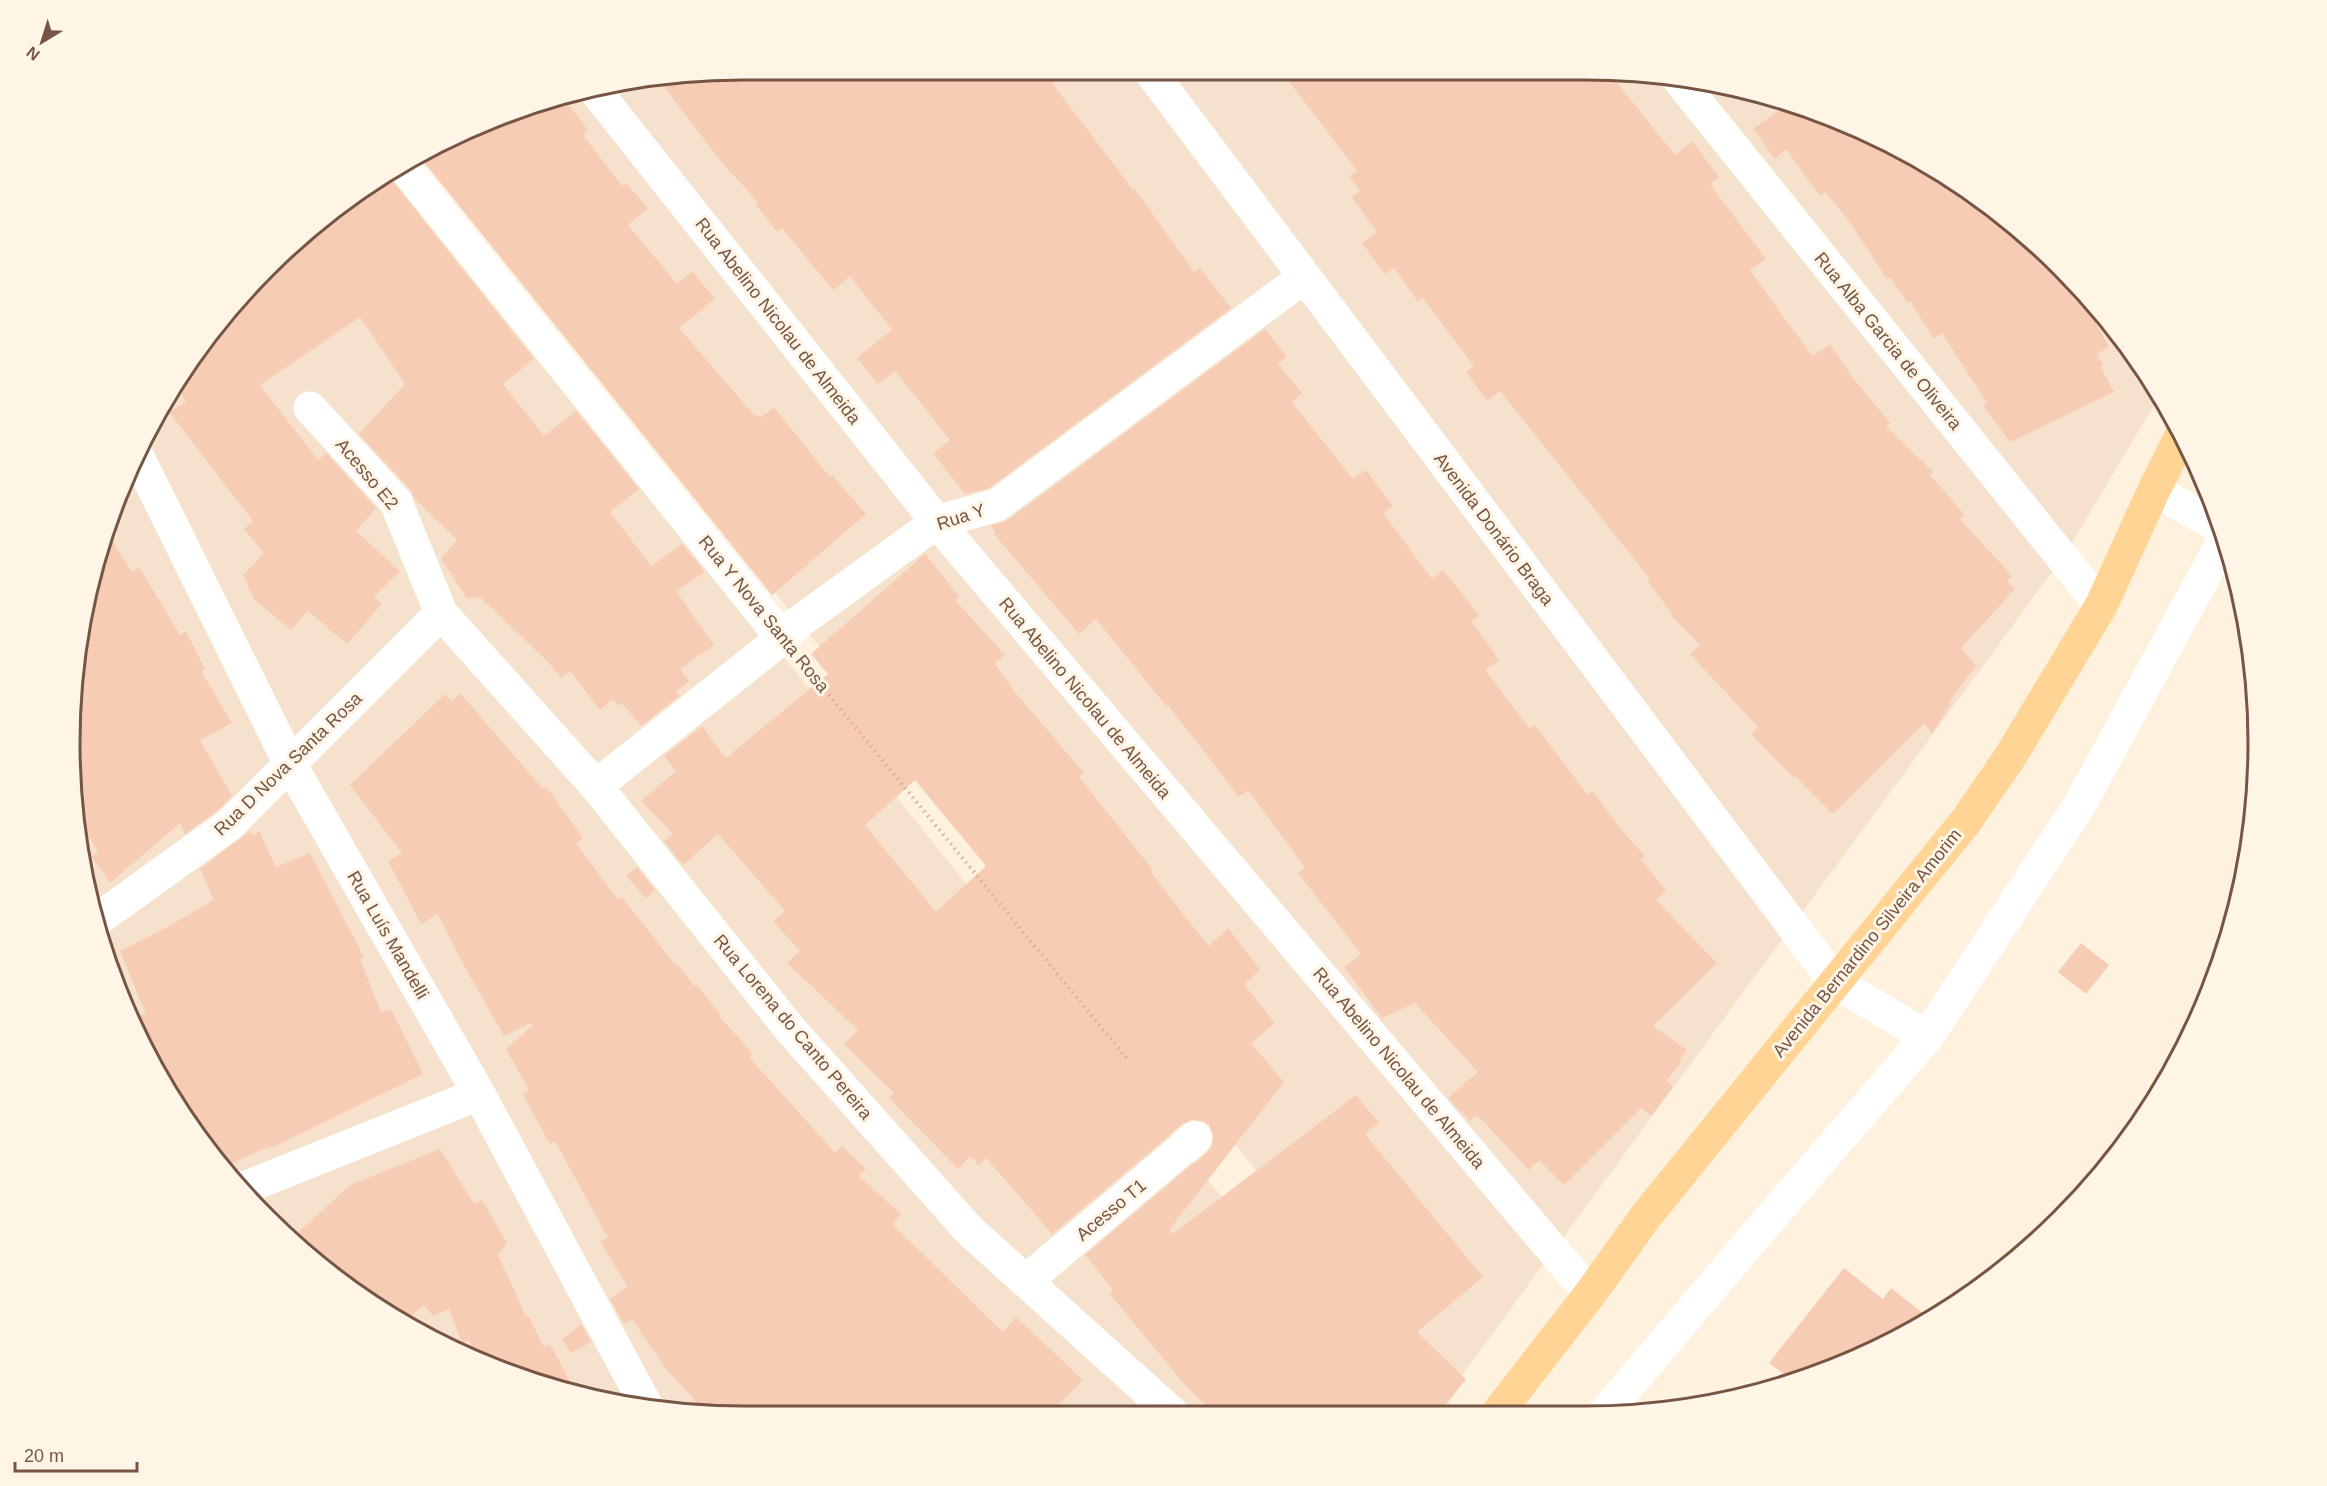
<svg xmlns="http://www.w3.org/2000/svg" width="2327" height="1486" viewBox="0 0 2327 1486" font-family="Arial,sans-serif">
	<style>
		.residential { fill: #f6e2cc }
		.building { fill: #f6ccb4; fill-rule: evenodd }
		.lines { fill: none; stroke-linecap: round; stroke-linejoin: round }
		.path { stroke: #daaf97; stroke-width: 4; stroke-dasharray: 1.5 4.5; stroke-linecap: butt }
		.minor { stroke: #fff; stroke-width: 33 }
		.major { stroke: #ffd494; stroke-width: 33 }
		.labels { text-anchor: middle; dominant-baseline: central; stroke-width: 6; stroke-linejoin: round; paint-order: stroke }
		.street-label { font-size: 18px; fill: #765545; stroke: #fff5e6 }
		.rim { fill: none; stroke: #765545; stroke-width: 3 }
	</style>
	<rect width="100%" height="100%" fill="#fef1de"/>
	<g class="residential">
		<polygon points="655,75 1672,75 1842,120 1995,208 2091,299 2160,395 2066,553 1443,1401 1151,1041 799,622 423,156 527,105"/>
		<polygon points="393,171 1103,1054 1403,1415 655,1411 485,1366 332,1278 236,1188 182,1117 120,1001 92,918 69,743 82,612 105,526 159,406 208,332 267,266 368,183"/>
	</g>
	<g class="building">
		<polygon points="655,75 1046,75 1133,190 1135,189 1194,272 1200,268 1231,308 989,488 965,494 933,453 950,440 895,371 878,384 857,358 892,330 850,276 833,290 782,228 777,232 755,204 758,202 723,164"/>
		<polygon points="1284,75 1611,75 1675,155 1692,141 1719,177 1710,184 1766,259 1750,270 1779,311 1813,356 1830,344 1853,378 1890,423 1886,426 1933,472 1930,475 1965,515 1960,519 2012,576 2007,581 2015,589 1961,648 1976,666 1949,702 1951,704 1932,733 1924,723 1833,814 1795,776 1794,778 1751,734 1758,727 1690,654 1700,645 1671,616 1672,614 1648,581 1650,579 1500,391 1487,401 1466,372 1474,366 1423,298 1418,302 1394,268 1385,274 1362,243 1377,232 1352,197 1360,191 1349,176 1357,171"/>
		<polygon points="554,98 563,98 588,130 583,135 622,186 626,183 648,208 628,225 677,284 692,271 715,299 679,328 755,416 757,415 760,418 774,407 830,477 832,475 866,514 772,595 420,157 527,105"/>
		<polygon points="1786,105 1842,120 1995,208 2074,283 2109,347 2097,354 2103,365 2100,366 2114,392 2010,442 1983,406 1987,403 1942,333 1934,339 1910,301 1908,303 1890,277 1887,279 1849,221 1825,192 1820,196 1786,149 1775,159 1753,129"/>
		<polygon points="387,174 534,359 503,384 544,436 576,411 639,489 610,512 651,566 682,544 705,572 676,591 714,645 680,669 689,681 676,692 679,696 641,726 622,703 619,706 613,699 600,710 570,671 561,678 548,662 480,597 467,599 441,558 457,540 415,499 410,489 359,434 405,384 360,317 260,385 318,460 326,453 376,508 356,531 400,571 374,597 382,604 347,644 308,611 291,630 254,599 243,575 264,553 244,529 253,521 169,412 186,402 175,383 208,332 267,266 368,183"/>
		<polygon points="1265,329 1287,357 1278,364 1302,393 1292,402 1353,479 1366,470 1393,506 1383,513 1432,579 1443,570 1479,615 1471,621 1499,660 1485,670 1530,729 1535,725 1588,795 1593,791 1624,833 1645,856 1641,860 1666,890 1656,900 1717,963 1653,1026 1687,1050 1679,1061 1681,1063 1666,1081 1673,1087 1651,1116 1641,1108 1564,1185 1539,1160 1529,1170 1477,1115 1470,1121 1458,1109 1448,1098 1478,1072 1415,1003 1382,1018 1344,967 1361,954 1298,873 1305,868 1248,790 1239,797 1168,705 1166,706 1096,619 1079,634 994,534 996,533 991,526 1008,520"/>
		<polygon points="104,528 132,572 139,567 180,635 186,631 205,669 201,671 232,723 200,740 232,796 217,811 185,834 180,823 110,883 91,856 98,852 79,819 69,743 82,612"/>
		<path d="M 925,554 L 959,596 L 955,600 L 1005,655 L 995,664 L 1014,691 L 1084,773 L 1079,777 L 1153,870 L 1151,872 L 1183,914 L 1209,946 L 1228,928 L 1260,970 L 1244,984 L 1275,1023 L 1251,1043 L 1284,1082 L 1169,1230 L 1173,1234 L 1356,1095 L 1379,1123 L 1365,1134 L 1483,1277 L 1417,1332 L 1466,1379 L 1438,1415 L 1215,1414 L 1184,1384 L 1109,1293 L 1113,1290 L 1085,1255 L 1207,1152 L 1212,1145 L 1213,1135 L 1209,1125 L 1202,1121 L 1192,1120 L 1183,1124 L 1052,1234 L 986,1158 L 979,1165 L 970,1156 L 958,1169 L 889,1098 L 894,1093 L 844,1044 L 858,1030 L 787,963 L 800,951 L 773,921 L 785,911 L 718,834 L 683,865 L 664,841 L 673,834 L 641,801 L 676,771 L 664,756 L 702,726 L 726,758 L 828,674 L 811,654 ZM 915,780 L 986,866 L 936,912 L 865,825 Z"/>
		<polygon points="460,693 543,789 546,786 583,838 576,843 618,900 622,897 676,966 678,965 694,986 696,984 721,1015 719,1016 753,1054 749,1057 835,1153 842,1146 866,1169 859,1176 901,1214 892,1224 1003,1332 1016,1317 1083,1380 1050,1413 706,1412 666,1369 632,1319 624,1324 610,1299 627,1286 600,1241 608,1238 555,1141 550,1144 522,1093 529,1090 506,1049 533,1025 531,1023 504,1036 462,962 438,914 421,924 388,861 402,853 350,785 445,694 452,701"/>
		<polygon points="250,831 253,836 259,831 276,867 310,853 364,957 360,959 381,1012 391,1009 423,1074 271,1148 270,1146 222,1168 182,1117 129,1017 146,1014 120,951 164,929 214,900 200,869"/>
		<polygon points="637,867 655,890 646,898 626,876"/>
		<polygon points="2081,943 2109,965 2086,994 2058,972"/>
		<polygon points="440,1149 474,1204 482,1200 507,1243 498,1255 526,1316 528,1315 544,1347 550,1344 574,1389 485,1366 480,1363 469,1340 462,1343 449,1309 433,1316 424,1305 406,1320 332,1278 291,1239 350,1185"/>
		<polygon points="1844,1268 1883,1299 1891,1288 1929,1318 1882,1347 1793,1381 1769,1363"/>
		<polygon points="581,1324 591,1342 571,1353 562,1340"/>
	</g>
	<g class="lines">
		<polyline class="path" points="806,667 1128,1060"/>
		<g class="minor">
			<polyline points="1153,75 1835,982 1927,1037"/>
			<polyline points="1676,76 2101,606"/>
			<polyline points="594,89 937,522 1590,1294"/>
			<polyline points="403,166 782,638"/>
			<polyline points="310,408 396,502 441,613 596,786 790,1029 969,1230 1173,1414"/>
			<polyline points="137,455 290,764 479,1094 648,1409"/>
			<polyline points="2154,490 2223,529"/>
			<polyline points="596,786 782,638 799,622 937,522 997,505 1304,277"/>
			<polyline points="94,922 229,825 441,613"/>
			<polyline points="239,1190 479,1094"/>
			<polyline points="1026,1281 1195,1138"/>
			<polyline points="1603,1415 1761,1229 1927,1037 2079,806 2225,538"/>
		</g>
		<polyline class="major" points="1496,1415 1590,1294 1646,1216 1966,821 2010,757 2101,606 2154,490 2181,436"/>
	</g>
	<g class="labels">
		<g class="street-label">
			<text transform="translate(778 321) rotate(52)">Rua Abelino Nicolau de Almeida</text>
			<text transform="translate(1888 341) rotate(51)">Rua Alba Garcia de Oliveira</text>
			<text transform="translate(367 474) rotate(50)">Acesso E2</text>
			<text transform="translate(961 517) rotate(-18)">Rua Y</text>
			<text transform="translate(1494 529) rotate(53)">Avenida Donário Braga</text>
			<text transform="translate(764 614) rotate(51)">Rua Y Nova Santa Rosa</text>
			<text transform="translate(1085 698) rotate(50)">Rua Abelino Nicolau de Almeida</text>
			<text transform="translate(288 764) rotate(-44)">Rua D Nova Santa Rosa</text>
			<text transform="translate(388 935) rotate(60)">Rua Luís Mandelli</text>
			<text transform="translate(1867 943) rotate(-51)">Avenida Bernardino Silveira Amorim</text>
			<text transform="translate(793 1027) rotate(50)">Rua Lorena do Canto Pereira</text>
			<text transform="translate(1399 1068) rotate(50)">Rua Abelino Nicolau de Almeida</text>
			<text transform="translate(1111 1210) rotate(-40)">Acesso T1</text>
		</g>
	</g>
	<path d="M0 0H2327V1486H0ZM743 80H1585A663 663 0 0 1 2248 743V743A663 663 0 0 1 1585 1406H743A663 663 0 0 1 80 743V743A663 663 0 0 1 743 80Z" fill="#fff5e6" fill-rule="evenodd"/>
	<path class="rim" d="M743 80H1585A663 663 0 0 1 2248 743V743A663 663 0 0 1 1585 1406H743A663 663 0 0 1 80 743V743A663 663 0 0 1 743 80Z"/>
	<g transform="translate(42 42) rotate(218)" stroke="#fff5e6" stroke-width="4.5" paint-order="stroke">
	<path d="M0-4.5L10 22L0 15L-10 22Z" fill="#765545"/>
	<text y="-9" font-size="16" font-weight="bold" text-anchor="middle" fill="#765545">N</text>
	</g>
	<path d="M15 1462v9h122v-9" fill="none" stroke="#765545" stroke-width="3"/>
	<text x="24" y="1462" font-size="18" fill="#765545" stroke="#fff5e6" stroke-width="4.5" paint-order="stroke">20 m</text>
</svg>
